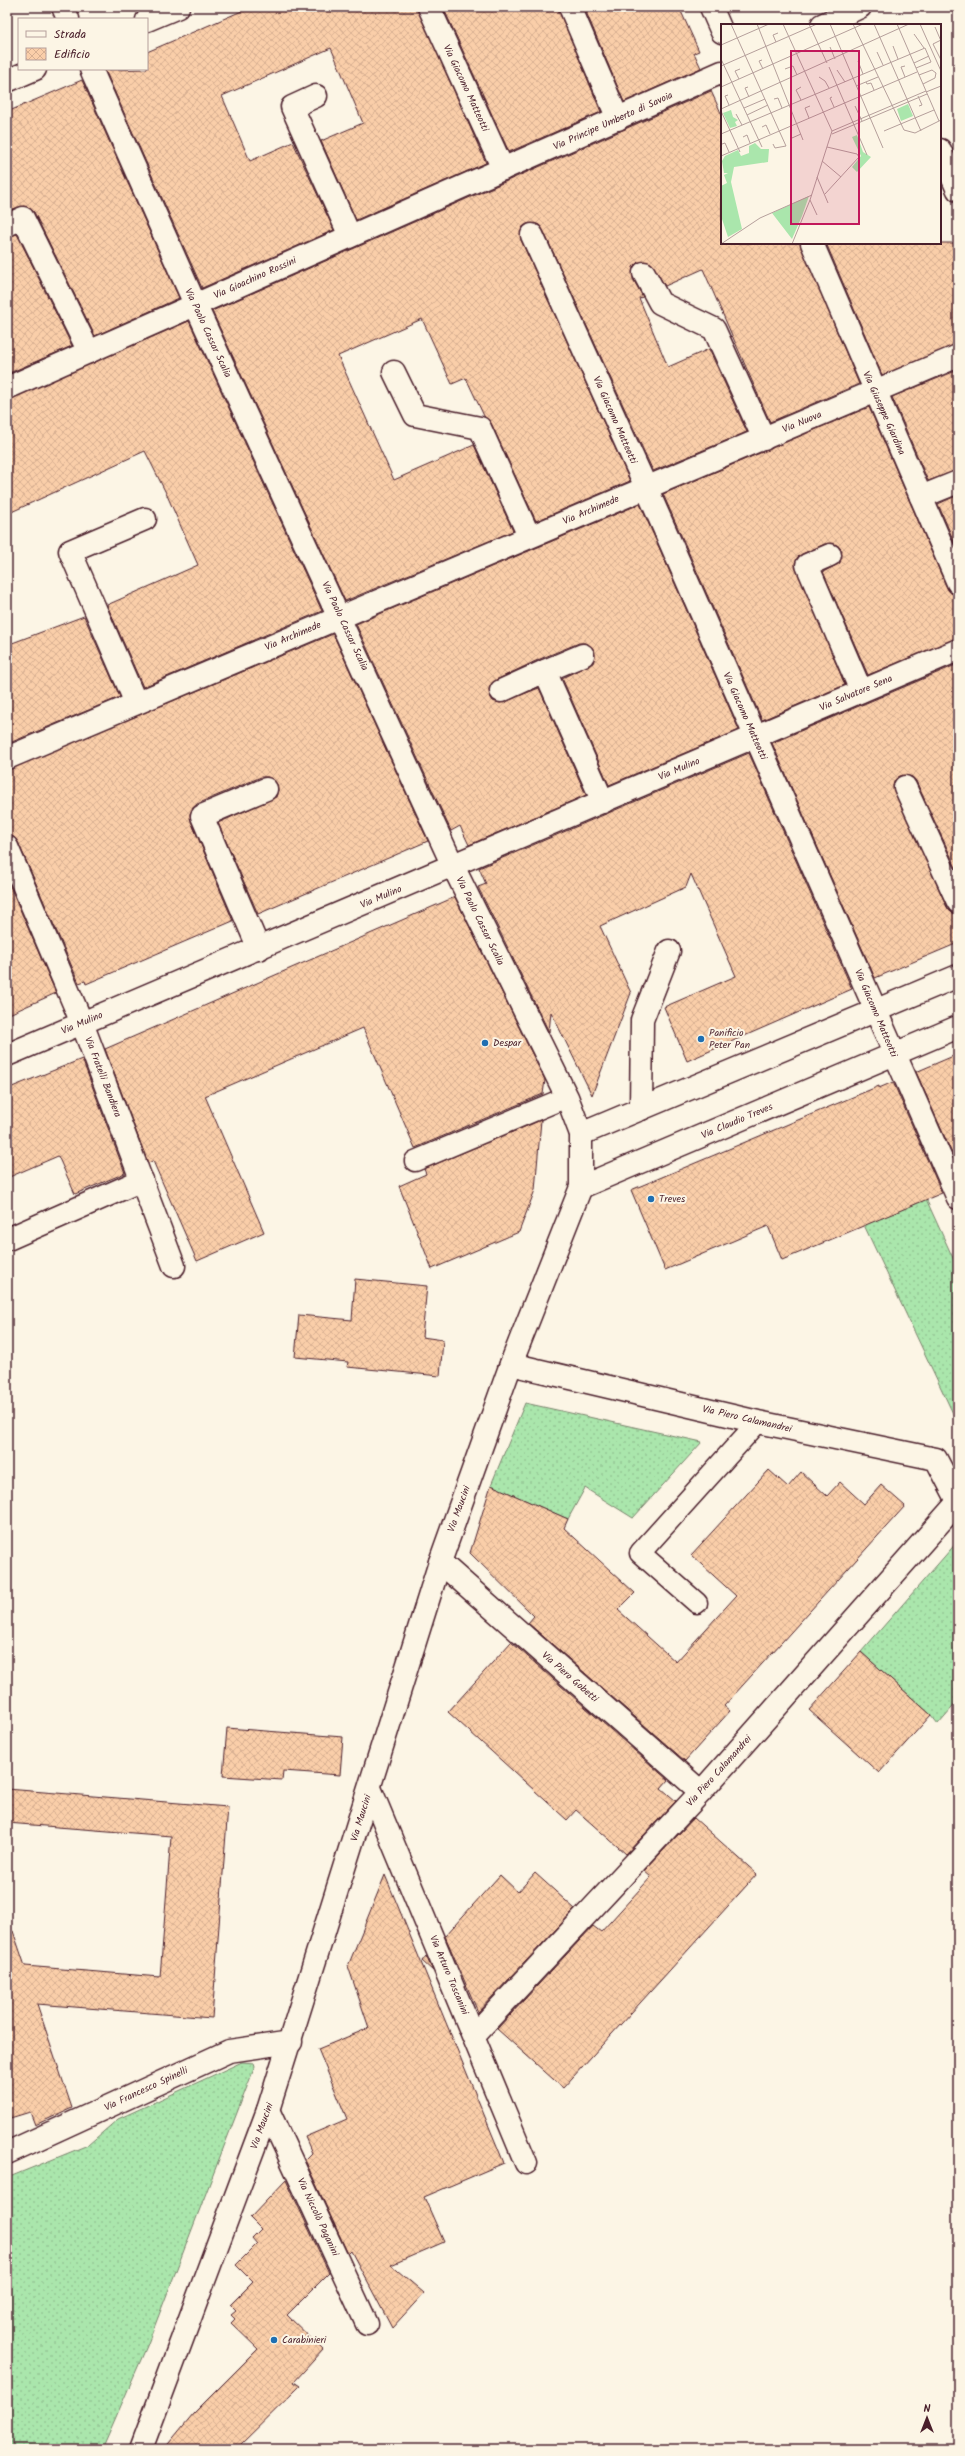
<svg xmlns="http://www.w3.org/2000/svg" width="965" height="2456" viewBox="0 0 965 2456" font-family="Kalam,sans-serif">
	<style>
		.grass { fill: url(#grass-dots); stroke: #7a826c }
		.building { fill: url(#building-cross-hatch); stroke: #4a1f2b }
		.lines { fill: none; stroke-linecap: round; stroke-linejoin: round }
		.service-casing { stroke: #4a1f2b; stroke-width: 23 }
		.minor-casing { stroke: #4a1f2b; stroke-width: 25 }
		.tertiary-casing { stroke: #4a1f2b; stroke-width: 25 }
		.service { stroke: #fcf5e5; stroke-width: 20 }
		.minor { stroke: #fcf5e5; stroke-width: 22 }
		.tertiary { stroke: #fcf5e5; stroke-width: 22 }
		.poi-dot { fill: #1f6fb2; stroke: #fcf5e5; stroke-width: 1.5 }
		.labels { text-anchor: middle; dominant-baseline: central; stroke-width: 4; stroke-linejoin: round; paint-order: stroke }
		.street-label { font-size: 10px; fill: #4a1f2b; stroke: #fcf5e5 }
		.poi-label { font-size: 10px; fill: #4a1f2b; stroke: #fcf5e5; text-anchor: start }
		.inset-road { fill: none; stroke: #b59f9b; stroke-width: 1 }
		.view { fill: #c2185b; fill-opacity: 0.15; stroke: #c2185b; stroke-width: 2 }
		.inset-edge { fill: none; stroke: #4a1f2b; stroke-width: 2 }
	</style>
	<defs>
		<pattern id="grass-dots" width="8" height="8" patternUnits="userSpaceOnUse"><rect width="8" height="8" fill="#aae6ac"/><path d="M2 2h.1M6 6h.1" fill="none" stroke="#94c594" stroke-width="1.8" stroke-linecap="round"/></pattern>
		<pattern id="building-cross-hatch" width="8" height="8" patternUnits="userSpaceOnUse"><rect width="8" height="8" fill="#facea9"/><path d="M0 0l8 8M0 8l8-8" fill="none" stroke="#d8b092"/></pattern>
	</defs>
	<rect width="100%" height="100%" fill="#fcf5e5"/>
	<filter id="ink" filterUnits="userSpaceOnUse"><feTurbulence type="fractalNoise" baseFrequency=".025" numOctaves="2"/><feDisplacementMap in="SourceGraphic" scale="8" xChannelSelector="R" yChannelSelector="G"/><feConvolveMatrix kernelMatrix="1 2 1 2 8 2 1 2 1" color-interpolation-filters="sRGB"/></filter>
	<g filter="url(#ink)">
		<g class="grass">
			<polygon points="926,1199 958,1269 958,1424 864,1225"/>
			<polygon points="525,1403 702,1442 633,1518 585,1488 568,1519 491,1485"/>
			<polygon points="958,1541 958,1701 938,1724 931,1715 861,1652"/>
			<polygon points="242,2062 254,2063 255,2066 147,2346 102,2449 7,2449 7,2178 88,2145 118,2119"/>
		</g>
		<g class="building">
			<polygon points="251,7 417,7 486,163 356,220 321,141 363,123 331,48 290,66 222,96 250,161 293,142 334,230 202,288 105,70 147,69 147,52"/>
			<polygon points="443,7 558,7 601,112 509,152"/>
			<polygon points="584,7 679,7 699,51 694,53 701,68 624,102"/>
			<polygon points="82,80 179,298 95,336 34,212 24,206 7,211 7,112"/>
			<polygon points="711,91 722,115 722,243 800,243 859,384 770,422 703,269 665,286 651,263 638,262 633,267 633,279 643,297 639,298 668,367 709,349 747,432 653,471 543,230 539,225 527,224 522,228 521,240 630,481 536,521 491,423 484,416 466,378 452,384 422,319 338,356 394,480 474,445 513,531 345,601 212,311"/>
			<polygon points="17,234 72,346 7,374 7,237"/>
			<polygon points="826,243 958,243 958,344 882,375"/>
			<polygon points="189,321 322,611 143,687 107,605 198,565 166,493 145,451 7,514 7,400"/>
			<polygon points="958,370 958,470 928,481 892,397"/>
			<polygon points="869,407 947,588 951,593 958,595 958,638 868,675 823,572 840,563 842,550 837,545 825,544 802,554 795,564 845,685 762,720 663,494"/>
			<polygon points="958,495 958,551 938,504"/>
			<polygon points="640,504 739,730 609,785 562,678 593,663 595,656 594,650 585,643 579,643 540,659 496,680 489,689 490,696 493,701 500,703 539,688 586,795 469,845 460,826 451,831 356,624"/>
			<polygon points="84,616 120,697 7,744 7,645"/>
			<polygon points="333,634 428,841 258,914 218,823 276,797 278,790 277,784 268,777 261,777 197,804 190,814 191,821 233,921 86,984 85,981 79,983 18,842 14,837 7,835 7,770"/>
			<polygon points="958,664 958,872 916,781 912,777 900,776 895,780 893,786 947,907 951,912 958,914 958,943 875,978 772,743"/>
			<polygon points="749,753 852,989 687,1061 664,1007 736,976 691,874 686,887 600,926 631,993 592,1095 551,1012 549,1032 478,887 486,884 479,868"/>
			<polygon points="7,879 56,993 7,1015"/>
			<polygon points="455,897 545,1080 543,1094 415,1148 363,1028 205,1096 264,1232 197,1261 153,1161 148,1163 105,1049"/>
			<polygon points="958,1054 958,1167 916,1072"/>
			<polygon points="82,1059 125,1173 75,1194 58,1156 7,1178 7,1089"/>
			<polygon points="893,1082 942,1193 782,1260 768,1226 665,1270 631,1190 879,1086 879,1088"/>
			<polygon points="541,1120 535,1190 519,1232 432,1269 399,1186 426,1174 424,1169"/>
			<polygon points="355,1279 427,1286 422,1337 443,1340 440,1376 347,1367 348,1362 295,1357 299,1315 352,1320"/>
			<polygon points="769,1470 788,1487 801,1472 827,1496 840,1482 864,1504 881,1485 905,1506 724,1706 730,1711 685,1761 528,1623 534,1616 470,1553 491,1485 568,1519 564,1528 635,1593 618,1610 676,1662 736,1596 691,1555"/>
			<polygon points="511,1642 668,1780 661,1788 676,1801 626,1854 576,1810 567,1820 448,1712"/>
			<polygon points="861,1652 931,1715 879,1773 809,1710"/>
			<polygon points="227,1728 343,1737 340,1775 283,1771 282,1780 223,1776"/>
			<polygon points="7,1789 228,1807 212,2018 37,2004 72,2108 35,2125 30,2112 7,2119 7,1932 13,1931 25,1966 160,1977 171,1836 7,1823"/>
			<polygon points="694,1818 757,1874 563,2088 497,2029 593,1926 601,1932 651,1877 644,1871"/>
			<polygon points="535,1873 575,1909 478,2012 445,1936 500,1875 518,1892"/>
			<polygon points="385,1875 504,2163 424,2197 444,2242 391,2265 424,2293 392,2328 351,2251 348,2254 305,2160 312,2153 305,2137 347,2119 318,2049 369,2028 348,1966"/>
			<polygon points="426,1956 433,1971 422,1961"/>
			<polygon points="286,2180 329,2273 287,2315 323,2350 294,2382 300,2386 236,2449 164,2449 193,2414 258,2349 231,2323 235,2319 231,2315 236,2311 230,2305 253,2282 236,2265 257,2244 252,2238 261,2229 250,2218"/>
		</g>
		<g class="lines">
			<defs>
				<g id="service">
					<polyline points="415,1161 567,1097"/>
					<polyline points="697,1603 640,1553 758,1422"/>
				</g>
				<g id="minor">
					<polyline points="429,7 503,169"/>
					<polyline points="570,7 618,119"/>
					<polyline points="711,7 722,32"/>
					<polyline points="147,20 178,7"/>
					<polyline points="822,25 860,7"/>
					<polyline points="7,81 35,69"/>
					<polyline points="316,96 292,107 350,236"/>
					<polyline points="940,150 958,190"/>
					<polyline points="7,225 23,218 89,352"/>
					<polyline points="532,235 646,487 958,1198"/>
					<polyline points="812,243 958,583"/>
					<polyline points="644,273 660,303 714,329 764,439"/>
					<polyline points="394,372 415,415 480,428 529,536"/>
					<polyline points="7,388 722,72"/>
					<polyline points="921,497 958,482"/>
					<polyline points="830,555 807,565 861,691"/>
					<polyline points="583,655 545,671 603,802"/>
					<polyline points="501,691 545,671"/>
					<polyline points="136,703 70,551 145,519"/>
					<polyline points="7,758 958,356"/>
					<polyline points="905,787 958,902"/>
					<polyline points="7,847 82,1023 174,1266"/>
					<polyline points="259,949 202,816 266,789"/>
					<polyline points="7,1055 958,650"/>
					<polyline points="641,1109 642,1020 669,951"/>
					<polyline points="7,1236 8,1239 142,1180"/>
					<polyline points="511,1364 758,1422 936,1459 958,1501"/>
					<polyline points="440,1562 701,1792"/>
					<polyline points="370,1788 526,2163"/>
					<polyline points="474,2035 701,1792 958,1502"/>
					<polyline points="268,2110 367,2324"/>
					<polyline points="7,2153 229,2051 291,2042"/>
				</g>
				<g id="tertiary">
					<polyline points="63,7 68,19"/>
					<polyline points="91,69 195,304 453,866 567,1097 581,1134 581,1187 511,1364 440,1562 268,2110 141,2449"/>
					<polyline points="581,1134 958,976"/>
					<polyline points="581,1187 958,1027"/>
				</g>
			</defs>
			<use href="#service" class="service-casing"/>
			<use href="#minor" class="minor-casing"/>
			<use href="#tertiary" class="tertiary-casing"/>
			<use href="#service" class="service"/>
			<use href="#minor" class="minor"/>
			<use href="#tertiary" class="tertiary"/>
		</g>
	</g>
	<g class="poi-dot">
		<circle cx="701" cy="1039" r="4"/>
		<circle cx="485" cy="1043" r="4"/>
		<circle cx="651" cy="1199" r="4"/>
		<circle cx="274" cy="2340" r="4"/>
	</g>
	<g class="labels">
		<g class="street-label">
			<text transform="translate(466 88) rotate(65)">Via Giacomo Matteotti</text>
			<text transform="translate(613 121) rotate(-24)">Via Principe Umberto di Savoia</text>
			<text transform="translate(255 278) rotate(-24)">Via Gioachino Rossini</text>
			<text transform="translate(208 333) rotate(65)">Via Paolo Cassar Scalia</text>
			<text transform="translate(884 413) rotate(66)">Via Giuseppe Giardina</text>
			<text transform="translate(615 420) rotate(66)">Via Giacomo Matteotti</text>
			<text transform="translate(802 422) rotate(-23)">Via Nuova</text>
			<text transform="translate(591 510) rotate(-23)">Via Archimede</text>
			<text transform="translate(345 626) rotate(65)">Via Paolo Cassar Scalia</text>
			<text transform="translate(293 636) rotate(-23)">Via Archimede</text>
			<text transform="translate(856 693) rotate(-23)">Via Salvatore Sena</text>
			<text transform="translate(745 716) rotate(66)">Via Giacomo Matteotti</text>
			<text transform="translate(679 769) rotate(-23)">Via Mulino</text>
			<text transform="translate(381 897) rotate(-23)">Via Mulino</text>
			<text transform="translate(480 921) rotate(64)">Via Paolo Cassar Scalia</text>
			<text transform="translate(876 1013) rotate(67)">Via Giacomo Matteotti</text>
			<text transform="translate(82 1023) rotate(-23)">Via Mulino</text>
			<text transform="translate(103 1077) rotate(69)">Via Fratelli Bandiera</text>
			<text transform="translate(737 1121) rotate(-23)">Via Claudio Treves</text>
			<text transform="translate(747 1419) rotate(13)">Via Piero Calamandrei</text>
			<text transform="translate(459 1509) rotate(-70)">Via Maucini</text>
			<text transform="translate(570 1677) rotate(41)">Via Piero Gobetti</text>
			<text transform="translate(719 1771) rotate(-48)">Via Piero Calamandrei</text>
			<text transform="translate(361 1818) rotate(-73)">Via Maucini</text>
			<text transform="translate(449 1975) rotate(67)">Via Arturo Toscanini</text>
			<text transform="translate(146 2089) rotate(-25)">Via Francesco Spinelli</text>
			<text transform="translate(262 2126) rotate(-70)">Via Maucini</text>
			<text transform="translate(318 2217) rotate(65)">Via Niccolò Paganini</text>
		</g>
		<g class="poi-label">
			<text x="709" y="1033">Panificio<tspan x="709" dy="12">Peter Pan</tspan></text>
			<text x="493" y="1043">Despar</text>
			<text x="659" y="1199">Treves</text>
			<text x="282" y="2340">Carabinieri</text>
		</g>
	</g>
	<g transform="translate(721 24)">
		<rect width="220" height="220" fill="#fcf5e5"/>
		<path d="M 187,80 L 192,92 L 180,97 L 176,85 ZM 10,86 L 12,93 L 17,96 L 14,98 L 16,102 L 9,104 L 2,89 ZM 136,111 L 142,128 L 150,133 L 136,148 L 131,143 L 140,132 L 131,113 ZM 34,119 L 40,125 L 48,125 L 47,138 L 13,143 L 10,158 L 21,205 L 7,213 L 0,192 L 0,162 L 6,159 L 3,151 L 7,149 L 3,149 L 1,137 L 4,132 L 17,126 L 20,132 L 28,129 L 28,122 ZM 88,172 L 81,192 L 71,215 L 51,189 Z" fill="#aae6ac"/>
		<path class="inset-road" d="M 10,0 L 65,122 L 54,124 L 52,120M 36,0 L 82,116M 62,0 L 111,107 L 89,176 L 71,220M 88,0 L 106,39M 109,0 L 162,124M 132,0 L 183,106 L 194,109 L 220,96M 153,0 L 200,107M 176,0 L 218,97M 199,0 L 220,47M 214,3 L 220,17M 193,10 L 203,24M 220,16 L 212,20 L 220,36M 55,18 L 52,11 L 57,9M 0,21 L 48,0M 172,22 L 177,35M 109,23 L 114,35M 156,28 L 162,41M 0,35 L 41,123M 41,36 L 38,37 L 42,45M 137,37 L 142,50M 193,39 L 208,32M 0,42 L 96,0M 108,43 L 146,131M 64,45 L 72,42 L 76,51M 116,46 L 124,58M 198,51 L 211,46 L 215,49 L 214,54 L 202,60M 98,53 L 104,57 L 108,64M 184,53 L 180,43 L 184,42M 18,55 L 14,47 L 19,45M 145,58 L 146,60 L 150,59 L 153,66M 135,62 L 157,53M 0,63 L 142,0M 27,63 L 24,64 L 28,73M 205,68 L 220,62M 7,71 L 4,72 L 8,81M 197,72 L 201,81 L 198,82M 111,73 L 109,74 L 113,83M 53,75 L 57,74 L 61,84M 80,76 L 75,66 L 80,63M 134,82 L 141,97M 23,84 L 44,75M 0,85 L 188,0M 0,87 L 19,128M 15,90 L 21,101M 26,91 L 47,81M 88,94 L 84,84 L 89,82M 41,103 L 45,101 L 49,110M 111,107 L 205,67M 163,107 L 213,86M 0,110 L 204,24 L 210,38 L 195,44M 111,110 L 206,70M 70,111 L 71,114 L 80,110M 22,113 L 26,111 L 29,119M 1,120 L 4,119 L 8,128M 0,132 L 196,48M 101,137 L 120,153M 96,153 L 107,179M 104,170 L 138,133 L 136,130 L 106,123M 89,176 L 96,191M 0,220 L 39,194 L 91,171"/>
		<path class="view" d="M 70,27 L 138,27 L 138,200 L 70,200 Z"/>
		<rect width="220" height="220" class="inset-edge"/>
	</g>
	<rect width="965" height="2456" fill="none" stroke="#fcf5e5" stroke-width="24"/>
	<rect x="12" y="12" width="941" height="2432" fill="none" stroke="#4a1f2b" stroke-width="1.5" filter="url(#ink)"/>
	<rect x="18" y="18" width="130" height="52" fill="#fcf5e5" stroke="#b59f9b"/>
	<rect x="26" y="31" width="20" height="6" fill="#fcf5e5" stroke="#b59f9b"/>
	<text x="54" y="38" font-size="12" fill="#4a1f2b">Strada</text>
	<rect x="26" y="48" width="20" height="12" fill="url(#building-cross-hatch)" stroke="#b59f9b"/>
	<text x="54" y="58" font-size="12" fill="#4a1f2b">Edificio</text>
	<g transform="translate(927 2418)" stroke="#fcf5e5" stroke-width="3" paint-order="stroke">
	<path d="M0-3L7 15L0 10L-7 15Z" fill="#4a1f2b"/>
	<text y="-6" font-size="11" font-weight="bold" text-anchor="middle" fill="#4a1f2b">N</text>
	</g>
</svg>
